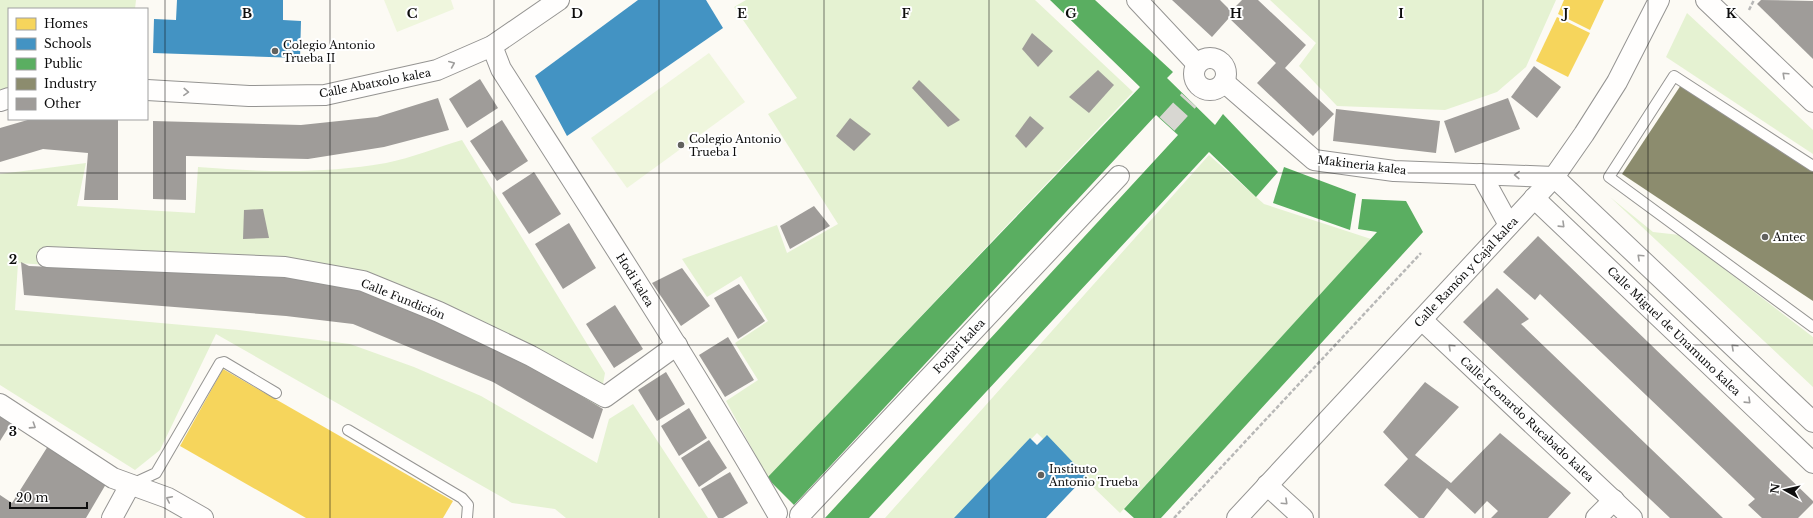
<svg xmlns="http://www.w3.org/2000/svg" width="1813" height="518" viewBox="0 0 1813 518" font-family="'Libre Baskerville',serif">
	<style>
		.green { fill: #e5f2d2 }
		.pitch { fill: #eff6dd }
		.homes { fill: #f6d55c }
		.schools { fill: #4393c3 }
		.public { fill: #5aae61 }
		.industry { fill: #8c8c6e }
		.building { fill: #9f9c99 }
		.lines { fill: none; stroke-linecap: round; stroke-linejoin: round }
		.minor-tunnel { stroke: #d8d7d2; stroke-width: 20; stroke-dasharray: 20 10; stroke-linecap: butt }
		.service-casing { stroke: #959492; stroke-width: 12 }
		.minor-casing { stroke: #959492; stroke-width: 22 }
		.path { stroke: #b8b8b7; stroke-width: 2.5; stroke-dasharray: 4 2; stroke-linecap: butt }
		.service { stroke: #fffefd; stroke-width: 10 }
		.minor { stroke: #fffefd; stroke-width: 20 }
		.oneway { stroke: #9f9e9d }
		.grid { fill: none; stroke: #0e0e0e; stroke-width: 1; stroke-opacity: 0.55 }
		.poi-dot { fill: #61615e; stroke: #fff; stroke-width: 1.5 }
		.labels { text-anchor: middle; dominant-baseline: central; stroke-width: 4; stroke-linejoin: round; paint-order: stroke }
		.poi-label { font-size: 11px; fill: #0e0e0e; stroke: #fff; text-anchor: start }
		.street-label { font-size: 11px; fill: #0e0e0e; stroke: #fff }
		.grid-label { font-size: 13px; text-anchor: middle; font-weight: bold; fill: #0e0e0e; stroke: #fff; stroke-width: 4; stroke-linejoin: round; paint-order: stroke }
	</style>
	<rect width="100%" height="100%" fill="#fcfaf4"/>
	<g class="green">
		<polygon points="0,0 136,0 135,9 9,9 9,87 0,91"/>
		<polygon points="746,0 1035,0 1133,92 768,478 726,401 758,380 735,343 768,321 741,276 707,297 682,259 777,225 787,253 838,224 768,114 797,98 734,7"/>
		<polygon points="1270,0 1556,0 1526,67 1497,92 1445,110 1337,106 1299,66 1316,43"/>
		<polygon points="1687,13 1813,130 1813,154 1666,57"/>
		<path d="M 462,140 L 605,373 L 599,407 L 355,287 L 284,277 L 123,270 L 18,263 L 15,310 L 239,330 L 350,344 L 414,367 L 481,396 L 597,463 L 609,419 L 633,404 L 708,518 L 566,518 L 555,509 L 512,503 L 216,334 L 160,450 L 135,470 L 0,385 L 0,174 L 86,163 L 77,206 L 195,213 L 198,167 C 261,172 324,174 386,163 C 412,158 438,147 462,140 Z"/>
		<polygon points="1209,155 1264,204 1371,239 1120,513 1037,433 957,518 885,518"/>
		<polygon points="1610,197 1653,232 1680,235 1813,337 1813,387"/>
	</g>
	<g class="pitch">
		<polygon points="384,0 451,0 454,9 397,32"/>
		<polygon points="709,53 745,102 627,188 591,138"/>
	</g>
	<g class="homes">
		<polygon points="1564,0 1604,0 1590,30 1558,14"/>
		<polygon points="1557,17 1590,33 1568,77 1536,61"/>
		<polygon points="223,369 453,501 443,518 306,518 180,446"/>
	</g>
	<g class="schools">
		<polygon points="177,0 283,0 283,20 301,21 300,58 153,53 154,19 176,20"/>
		<polygon points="638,0 706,0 723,28 567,136 535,76"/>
		<polygon points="1047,435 1086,476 1046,518 954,518 1030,438 1037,445"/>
	</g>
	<g class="public">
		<polygon points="1050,0 1095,0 1173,72 1167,78 1215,125 1223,114 1278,172 1256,197 1209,152 869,518 825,518 1178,135 1156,115 794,505 767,478 1140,87"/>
		<polygon points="1284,167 1356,194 1350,230 1273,203"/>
		<polygon points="1362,199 1406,201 1423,232 1161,518 1134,518 1124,509 1377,232 1358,229"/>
	</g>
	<polygon class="industry" points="1681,85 1813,172 1813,301 1622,174"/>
	<g class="building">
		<polygon points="1172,0 1220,0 1231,11 1242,0 1258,0 1306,45 1285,68 1334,114 1313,136 1257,83 1276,63 1229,18 1212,37"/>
		<polygon points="1761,0 1813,1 1813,59 1757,4"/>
		<polygon points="1032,33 1053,51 1038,67 1022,49"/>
		<polygon points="1534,66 1561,87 1537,118 1511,97"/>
		<polygon points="1098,70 1114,85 1089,113 1069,97"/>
		<polygon points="480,79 498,108 467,128 449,99"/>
		<polygon points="919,80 960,120 948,127 912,88"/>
		<polygon points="438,98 449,130 384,147 308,159 186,156 186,200 153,199 153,121 301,125 377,117"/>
		<polygon points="1508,98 1520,129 1455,153 1444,121"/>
		<polygon points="1336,109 1440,121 1436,153 1333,141"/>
		<polygon points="1030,116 1044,128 1026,148 1015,136"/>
		<polygon points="850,118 871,134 854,151 836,136"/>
		<polygon points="31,119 118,119 118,200 84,200 88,153 43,149 0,162 0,128"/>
		<polygon points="502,120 528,161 497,181 470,141"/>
		<polygon points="534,172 561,214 529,234 502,193"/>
		<polygon points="814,206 830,226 790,249 780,226"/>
		<polygon points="263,209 269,238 243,239 244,210"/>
		<polygon points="569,223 596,268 563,289 535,244"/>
		<polygon points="1538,236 1813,501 1813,503 1798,518 1762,518 1748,505 1755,499 1540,294 1535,300 1503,272"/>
		<polygon points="21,262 29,266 283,277 362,288 500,347 603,409 593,439 493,382 353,324 286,316 24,295"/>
		<polygon points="682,268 710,306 681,326 652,283"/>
		<polygon points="739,284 765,321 738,339 714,298"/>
		<polygon points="1497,288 1529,319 1521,324 1723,518 1670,518 1463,322"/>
		<polygon points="615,305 643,349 614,368 586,324"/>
		<polygon points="728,337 754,380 725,397 699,355"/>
		<polygon points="666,372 685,404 657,421 638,390"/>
		<polygon points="1425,382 1459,407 1415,455 1451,483 1500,433 1571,493 1548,518 1491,518 1498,511 1487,501 1475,514 1447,488 1424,518 1419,518 1384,485 1408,459 1383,432"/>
		<polygon points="0,407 15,417 0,441"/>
		<polygon points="689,408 707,438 679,456 661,426"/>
		<polygon points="709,440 727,468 699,487 681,458"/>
		<polygon points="48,446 106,484 86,518 0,518 0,495 12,503"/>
		<polygon points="730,472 748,503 723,518 718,518 701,489"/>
	</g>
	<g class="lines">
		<polyline class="minor-tunnel" points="1167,124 1189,100"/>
		<defs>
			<g id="service">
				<polyline points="1813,166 1674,76 1609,177 1813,327"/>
				<polyline points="348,430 462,498 468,505 467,518"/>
				<polyline points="132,484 156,473 220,363 224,362 276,393"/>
			</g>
			<g id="minor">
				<polyline points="1137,0 1197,64"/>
				<polyline points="1706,0 1813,102"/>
				<path d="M 492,46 L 501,69 C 595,216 690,362 777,513"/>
				<circle cx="1210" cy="74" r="16"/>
				<polyline points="1224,82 1314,160 1394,171 1554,177 1813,422"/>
				<polyline points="147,90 249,96 325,95 437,70 492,46 559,0"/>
				<polyline points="0,101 9,98"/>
				<polyline points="1481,174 1509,225"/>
				<polyline points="1534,198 1813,463"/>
				<polyline points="47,257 285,267 363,281 439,312 531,356 605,397 677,345"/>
				<polyline points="1422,320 1632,518"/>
				<polyline points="0,404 113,478 168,498 203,518"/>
				<polyline points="1267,485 1303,518"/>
				<polyline points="800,515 1119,176"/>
				<polyline points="112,518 130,485"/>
				<polyline points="1237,518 1554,177 1584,134 1617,82 1659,0"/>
				<polyline points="1596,518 1614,500"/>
			</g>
		</defs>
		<use href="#service" class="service-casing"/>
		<use href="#minor" class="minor-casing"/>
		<g class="path">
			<polyline points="1749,10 1754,0"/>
			<polyline points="1174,518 1421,253"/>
		</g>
		<use href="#service" class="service"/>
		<use href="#minor" class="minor"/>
	</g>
	<defs><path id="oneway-chevron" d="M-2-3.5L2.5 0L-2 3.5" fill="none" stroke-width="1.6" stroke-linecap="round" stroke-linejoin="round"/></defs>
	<g class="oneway">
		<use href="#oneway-chevron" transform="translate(452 64) rotate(-23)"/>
		<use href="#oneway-chevron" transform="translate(1785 75) rotate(-137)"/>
		<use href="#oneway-chevron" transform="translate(186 92) rotate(3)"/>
		<use href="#oneway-chevron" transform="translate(1517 175) rotate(-178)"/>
		<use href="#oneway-chevron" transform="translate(1562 225) rotate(44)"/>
		<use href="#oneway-chevron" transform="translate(1640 257) rotate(-137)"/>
		<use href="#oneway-chevron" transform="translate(1451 347) rotate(-137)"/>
		<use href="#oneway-chevron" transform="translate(1734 347) rotate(-137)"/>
		<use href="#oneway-chevron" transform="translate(1748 401) rotate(44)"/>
		<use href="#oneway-chevron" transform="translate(33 426) rotate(33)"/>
		<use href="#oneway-chevron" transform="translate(169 499) rotate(-154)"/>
		<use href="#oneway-chevron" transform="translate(1285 502) rotate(43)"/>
	</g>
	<path class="grid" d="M 165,0 L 165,518M 330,0 L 330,518M 494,0 L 494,518M 659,0 L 659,518M 824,0 L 824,518M 989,0 L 989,518M 1154,0 L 1154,518M 1319,0 L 1319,518M 1483,0 L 1483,518M 1648,0 L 1648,518M 0,173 L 1813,173M 0,345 L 1813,345"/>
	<g class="poi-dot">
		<circle cx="275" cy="51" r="4"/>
		<circle cx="681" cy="145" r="4"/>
		<circle cx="1765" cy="237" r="4"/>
		<circle cx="1041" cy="475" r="4"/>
	</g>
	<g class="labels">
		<g class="poi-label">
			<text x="283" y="45">Colegio Antonio<tspan x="283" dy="13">Trueba II</tspan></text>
			<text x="689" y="139">Colegio Antonio<tspan x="689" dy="13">Trueba I</tspan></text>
			<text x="1773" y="237">Antec</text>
			<text x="1049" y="469">Instituto<tspan x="1049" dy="13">Antonio Trueba</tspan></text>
		</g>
		<g class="street-label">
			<text transform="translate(375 83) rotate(-11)">Calle Abatxolo kalea</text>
			<text transform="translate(1362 165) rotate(7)">Makineria kalea</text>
			<text transform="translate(1466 272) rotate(-47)">Calle Ramón y Cajal kalea</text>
			<text transform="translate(635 280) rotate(58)">Hodi kalea</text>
			<text transform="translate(403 299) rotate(22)">Calle Fundición</text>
			<text transform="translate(1674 331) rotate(44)">Calle Miguel de Unamuno kalea</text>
			<text transform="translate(959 346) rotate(-47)">Forjari kalea</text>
			<text transform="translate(1527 419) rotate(43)">Calle Leonardo Rucabado kalea</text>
		</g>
	</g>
	<g class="grid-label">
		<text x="247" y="18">B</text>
		<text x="412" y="18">C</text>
		<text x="577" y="18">D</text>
		<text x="742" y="18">E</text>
		<text x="906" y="18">F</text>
		<text x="1071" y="18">G</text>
		<text x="1236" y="18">H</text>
		<text x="1401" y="18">I</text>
		<text x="1566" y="18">J</text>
		<text x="1731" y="18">K</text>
		<text x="13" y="264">2</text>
		<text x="13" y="436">3</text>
	</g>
	<rect x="8" y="8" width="140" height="112" fill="#ffffff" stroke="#9f9f9f"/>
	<rect x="16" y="18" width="20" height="12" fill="#f6d55c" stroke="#9f9f9f"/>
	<text x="44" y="28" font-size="12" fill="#0e0e0e">Homes</text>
	<rect x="16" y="38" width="20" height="12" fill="#4393c3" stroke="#9f9f9f"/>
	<text x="44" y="48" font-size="12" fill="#0e0e0e">Schools</text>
	<rect x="16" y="58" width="20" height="12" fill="#5aae61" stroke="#9f9f9f"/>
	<text x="44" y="68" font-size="12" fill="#0e0e0e">Public</text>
	<rect x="16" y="78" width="20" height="12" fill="#8c8c6e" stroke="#9f9f9f"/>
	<text x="44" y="88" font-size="12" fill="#0e0e0e">Industry</text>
	<rect x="16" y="98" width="20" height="12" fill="#9f9c99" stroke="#9f9f9f"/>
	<text x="44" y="108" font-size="12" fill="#0e0e0e">Other</text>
	<g transform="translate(1785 490) rotate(278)" stroke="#ffffff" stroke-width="3" paint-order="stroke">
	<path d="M0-3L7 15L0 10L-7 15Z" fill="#0e0e0e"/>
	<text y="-6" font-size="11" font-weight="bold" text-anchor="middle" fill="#0e0e0e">N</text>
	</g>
	<path d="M10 502v6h77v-6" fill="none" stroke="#0e0e0e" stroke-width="2"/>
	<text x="16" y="502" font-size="12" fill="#0e0e0e" stroke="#ffffff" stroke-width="3" paint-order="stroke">20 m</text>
</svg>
